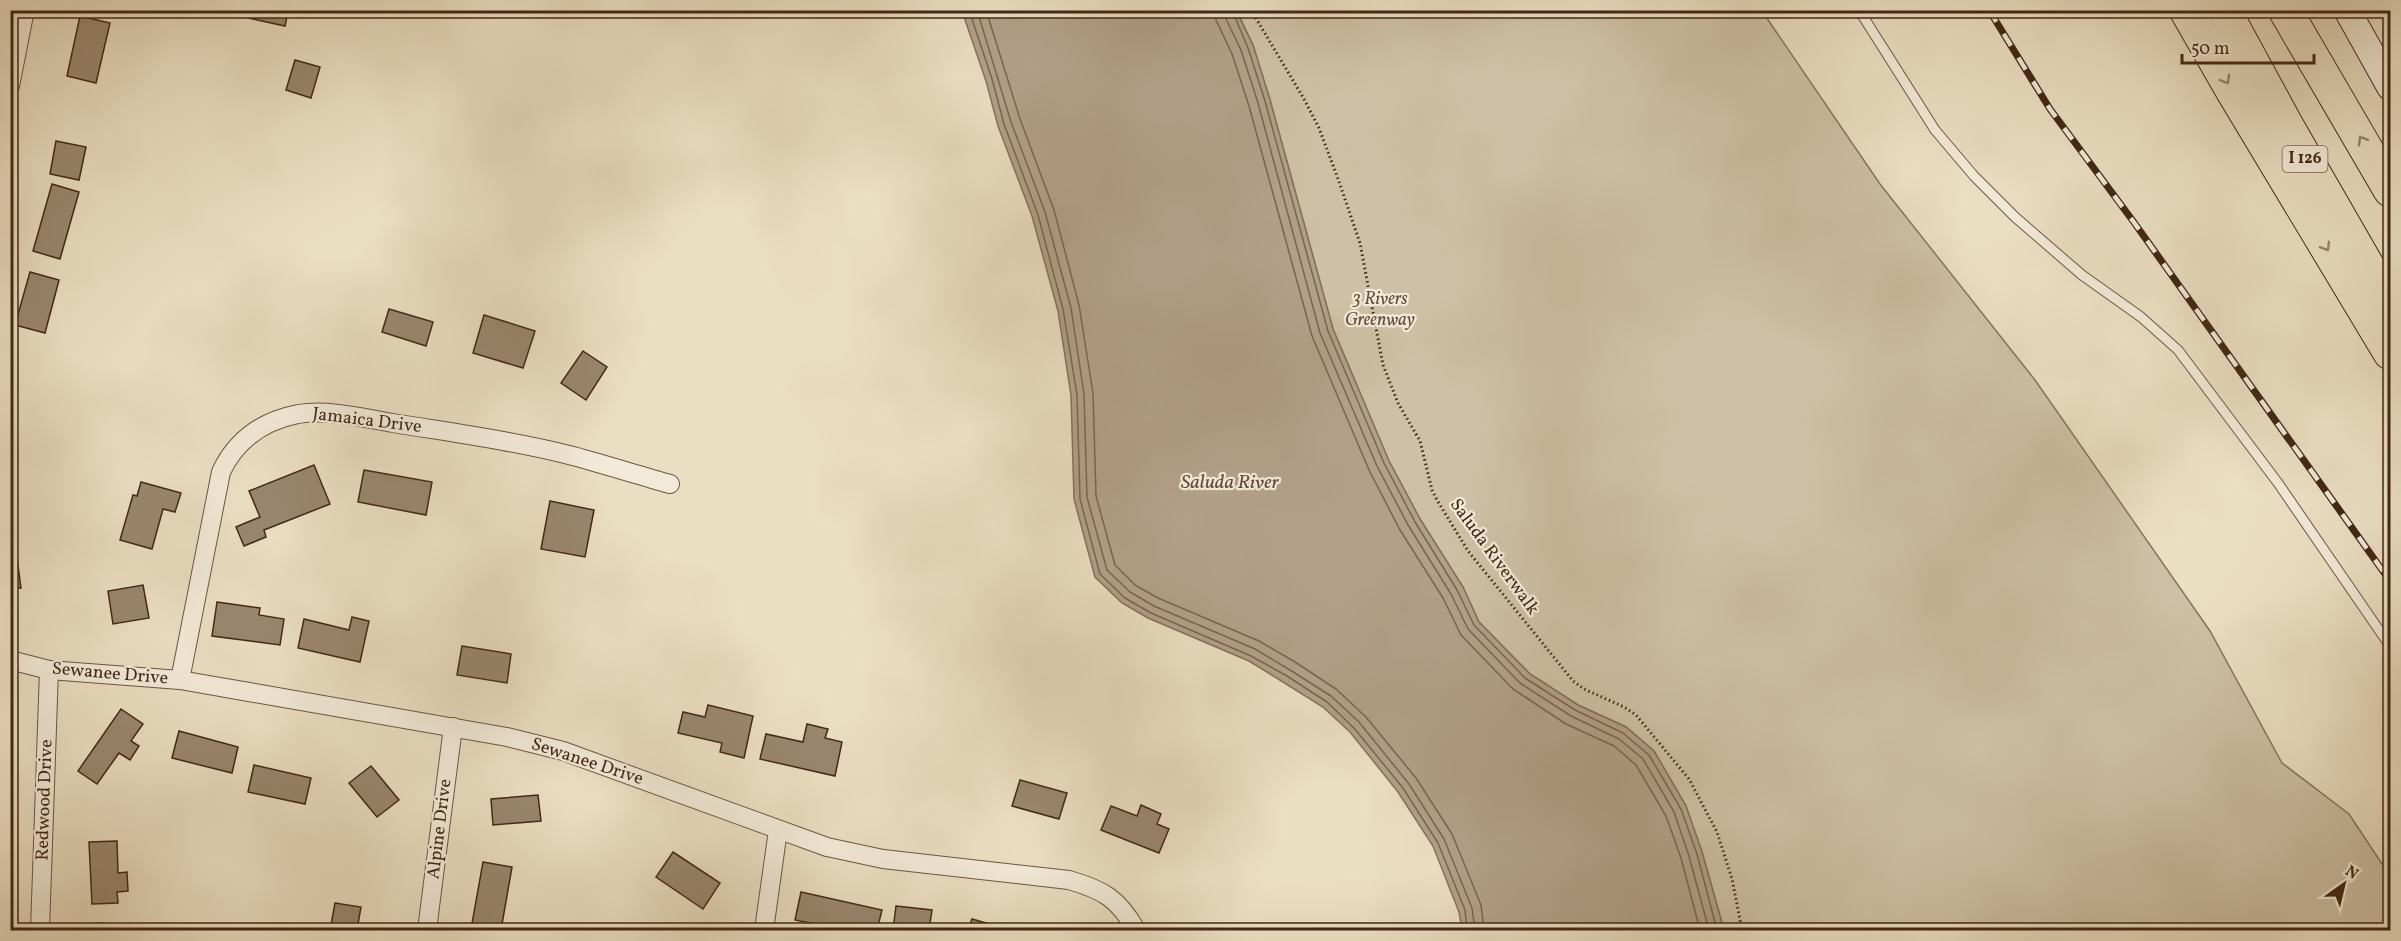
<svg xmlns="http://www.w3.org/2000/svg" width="2401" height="941" viewBox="0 0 2401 941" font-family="Vollkorn,serif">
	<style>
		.green { fill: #cec0a6; stroke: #88745e; stroke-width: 1.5 }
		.water { fill: #b2a089; stroke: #86705b; stroke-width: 1.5 }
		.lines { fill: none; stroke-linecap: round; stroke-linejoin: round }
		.shore { stroke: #7a6450; stroke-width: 1.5 }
		.building { fill: #9a8770; stroke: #432717; stroke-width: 1.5 }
		.lane-casing { stroke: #6d5542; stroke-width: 11 }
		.street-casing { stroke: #6d5542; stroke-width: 20 }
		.secondary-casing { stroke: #432717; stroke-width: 28 }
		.highway-casing { stroke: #432717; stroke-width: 35 }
		.path { stroke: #432717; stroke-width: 3; stroke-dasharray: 1.5 3; stroke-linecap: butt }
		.lane { stroke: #f2ead8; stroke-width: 9 }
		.street { stroke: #f2ead8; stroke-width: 18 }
		.secondary { stroke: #f2ead8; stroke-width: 26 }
		.highway { stroke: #ebdfc3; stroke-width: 33 }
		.rail-casing { stroke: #432717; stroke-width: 7 }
		.rail { stroke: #f2ead8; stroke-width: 4.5; stroke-dasharray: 14; stroke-linecap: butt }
		.oneway { stroke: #97836d }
		.labels { text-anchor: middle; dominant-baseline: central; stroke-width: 4.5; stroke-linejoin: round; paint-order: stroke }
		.shield { fill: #f2ead8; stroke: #786251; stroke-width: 1.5 }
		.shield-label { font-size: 16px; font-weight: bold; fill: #432717 }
		.park-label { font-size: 18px; font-style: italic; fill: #664d3b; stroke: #f2ead8 }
		.street-label { font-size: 18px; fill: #432717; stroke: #f2ead8 }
		.water-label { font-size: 20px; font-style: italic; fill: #644b39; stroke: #f2ead8 }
	</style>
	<rect width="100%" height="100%" fill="#ebdfc3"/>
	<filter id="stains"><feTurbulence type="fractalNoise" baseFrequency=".00333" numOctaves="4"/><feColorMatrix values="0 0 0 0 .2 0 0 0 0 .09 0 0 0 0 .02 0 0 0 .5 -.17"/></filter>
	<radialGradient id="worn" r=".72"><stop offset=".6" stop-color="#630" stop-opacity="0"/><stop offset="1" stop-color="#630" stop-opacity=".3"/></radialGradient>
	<polygon class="green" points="1237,11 1762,11 1880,184 2035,380 2210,631 2282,763 2349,814 2390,876 2390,930 1724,930 1702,852 1686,806 1654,751 1626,727 1578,705 1530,674 1479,622 1463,587 1420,519 1389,461 1333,329 1270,100 1253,45"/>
	<polygon class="water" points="962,11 1236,11 1253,45 1270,100 1333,329 1389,461 1420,519 1463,587 1479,622 1530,674 1578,705 1626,727 1654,751 1686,806 1702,852 1724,930 1462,930 1459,912 1433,846 1398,792 1350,732 1323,707 1283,682 1249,661 1148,618 1122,603 1095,577 1074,499 1071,395 1058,311 1032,216 998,126 986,81"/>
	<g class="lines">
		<g class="shore">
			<polyline points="969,10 992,79 1004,124 1038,215 1063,309 1077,395 1080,499 1100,574 1125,598 1151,613 1251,656 1287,676 1327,702 1354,728 1403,788 1438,843 1465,910 1467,930"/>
			<polyline points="977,10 1011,122 1045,212 1071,308 1084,394 1087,497 1107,570 1130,592 1154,606 1255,649 1290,670 1331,696 1359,722 1409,784 1444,839 1472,908 1475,930"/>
			<polyline points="986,10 1020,119 1054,210 1079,305 1093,393 1096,496 1115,565 1135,585 1158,598 1259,641 1295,662 1336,689 1366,717 1416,778 1452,834 1481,905 1484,930"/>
			<polyline points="1215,10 1216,20 1232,54 1249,106 1312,336 1369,470 1400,530 1443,598 1461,635 1513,689 1566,724 1614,746 1636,765 1666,816 1681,858 1700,930"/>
			<polyline points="1224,10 1225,17 1241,50 1258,103 1320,333 1377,466 1408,525 1451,594 1468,629 1520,683 1571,716 1619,739 1643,759 1674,812 1689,856 1709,930"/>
			<polyline points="1232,10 1248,48 1265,101 1328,331 1384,463 1415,522 1457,590 1474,625 1525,678 1575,710 1623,733 1649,755 1681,809 1697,854 1717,930"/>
		</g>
	</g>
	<g class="building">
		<polygon points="241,10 301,10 300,14 288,12 285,26 239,16"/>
		<polygon points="80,16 110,23 96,83 67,76"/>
		<polygon points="295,60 320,67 311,98 286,90"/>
		<polygon points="56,141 86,147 79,180 50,174"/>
		<polygon points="52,184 79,192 60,259 33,251"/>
		<polygon points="30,272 59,280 45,333 15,325"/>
		<polygon points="389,309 433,322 426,346 382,332"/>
		<polygon points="484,315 535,331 523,368 473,353"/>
		<polygon points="583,351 607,367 586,400 561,383"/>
		<polygon points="314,465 330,504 264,530 266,537 244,546 236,527 260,517 249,491"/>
		<polygon points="364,470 432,482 426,515 358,502"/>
		<polygon points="141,482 181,493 175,512 163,509 152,549 120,540 133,495 137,496"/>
		<polygon points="550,501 594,510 585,557 541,549"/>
		<polygon points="16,550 21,588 10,589 10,551"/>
		<polygon points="143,585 149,618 113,624 108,591"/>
		<polygon points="217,602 260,608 259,615 284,619 280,645 212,636"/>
		<polygon points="352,617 369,621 360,662 298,648 304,619 349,630"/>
		<polygon points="462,646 511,654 507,683 457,675"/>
		<polygon points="708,705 753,716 744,758 720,752 722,743 678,733 683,712 705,717"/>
		<polygon points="121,709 143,724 131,741 139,746 130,760 119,753 97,784 78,771"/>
		<polygon points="807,724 828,729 825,738 842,742 835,776 760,759 766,734 803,742"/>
		<polygon points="179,731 238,747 232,773 172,758"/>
		<polygon points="254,765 311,778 305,804 248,792"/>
		<polygon points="371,766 399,800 377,817 349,783"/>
		<polygon points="1020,780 1067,793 1059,819 1012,806"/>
		<polygon points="538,795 541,821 493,825 491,799"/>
		<polygon points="1141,805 1161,814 1157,824 1169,829 1159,853 1101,830 1111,806 1137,816"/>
		<polygon points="117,841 118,873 127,872 128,891 117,892 118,903 92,904 89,842"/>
		<polygon points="673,852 720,883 703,909 656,877"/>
		<polygon points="483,862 512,867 501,930 471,929"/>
		<polygon points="801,892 882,910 877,930 843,930 795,920"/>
		<polygon points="335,903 361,907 357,930 330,930"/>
		<polygon points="896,906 932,910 929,930 893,930"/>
		<polygon points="972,919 1011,930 968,930"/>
		<polygon points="97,923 130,925 130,930 97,930"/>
	</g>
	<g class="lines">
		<defs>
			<polyline id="lane" points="1859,10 1935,130 1974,176 2015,217 2082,275 2141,317 2178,350 2278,483 2390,646"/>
			<g id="street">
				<polyline points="10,86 25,10"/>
				<path d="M 10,660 L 49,670 L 180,680 L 507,737 L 563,751 L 827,847 L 883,859 L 1069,880 C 1103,890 1118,898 1136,930"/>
				<path d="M 180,680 L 221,472 C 236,440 263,421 298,414 C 329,409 363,418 393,423 C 454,433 514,441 573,456 C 606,465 638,475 670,484"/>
				<polyline points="40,930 49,670"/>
				<polyline points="427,930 453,727"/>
				<polyline points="764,930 778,830"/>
			</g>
			<polyline id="secondary" points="2347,10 2390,87"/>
			<g id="highway">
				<polyline points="2186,10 2232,90 2390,353"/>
				<polyline points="2224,10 2287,126 2390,305"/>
				<polyline points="2285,10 2390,190"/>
			</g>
		</defs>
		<use href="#lane" class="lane-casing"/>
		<use href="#street" class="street-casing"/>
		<use href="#secondary" class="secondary-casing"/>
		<use href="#highway" class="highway-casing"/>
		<polyline class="path" points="1251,10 1304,99 1319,128 1337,176 1360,243 1383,365 1398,403 1420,441 1432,490 1437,500 1468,551 1573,681 1584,689 1624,707 1636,715 1689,779 1717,832 1732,879 1742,930"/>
		<use href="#lane" class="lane"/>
		<use href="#street" class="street"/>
		<use href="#secondary" class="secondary"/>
		<use href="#highway" class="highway"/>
		<defs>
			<polyline id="rail" points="1989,10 2050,109 2133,221 2390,581"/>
		</defs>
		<use href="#rail" class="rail-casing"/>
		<use href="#rail" class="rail"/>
	</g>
	<defs><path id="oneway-chevron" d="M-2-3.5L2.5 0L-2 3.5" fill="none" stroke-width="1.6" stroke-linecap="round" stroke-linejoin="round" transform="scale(1.5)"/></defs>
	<g class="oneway">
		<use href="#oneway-chevron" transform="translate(2226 80) rotate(60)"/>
		<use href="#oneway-chevron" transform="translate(2362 140) rotate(-121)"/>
		<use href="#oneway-chevron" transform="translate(2326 247) rotate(59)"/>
	</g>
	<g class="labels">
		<rect class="shield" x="2282.5" y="146" width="45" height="26" rx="4.5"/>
		<g class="shield-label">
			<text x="2305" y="159">I 126</text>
		</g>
		<g class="park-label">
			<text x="1380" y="299">3 Rivers<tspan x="1380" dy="21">Greenway</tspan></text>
		</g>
		<g class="street-label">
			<text transform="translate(367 421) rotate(7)">Jamaica Drive</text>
			<text transform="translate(1494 557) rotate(54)">Saluda Riverwalk</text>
			<text transform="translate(110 674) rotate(5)">Sewanee Drive</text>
			<text transform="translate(587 762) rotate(18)">Sewanee Drive</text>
			<text transform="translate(45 800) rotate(-88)">Redwood Drive</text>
			<text transform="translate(440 829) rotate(-83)">Alpine Drive</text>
		</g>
		<g class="water-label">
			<text x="1230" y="483">Saluda River</text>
		</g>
	</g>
	<rect width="2401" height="941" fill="none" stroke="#ebdfc3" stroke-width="36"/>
	<rect x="12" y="12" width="2377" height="917" fill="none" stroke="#432717" stroke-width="3"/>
	<rect x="18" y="18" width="2365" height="905" fill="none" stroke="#432717" stroke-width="1.5"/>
	<g transform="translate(2344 884) rotate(34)" stroke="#f2ead8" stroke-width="4.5" paint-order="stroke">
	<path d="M0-4.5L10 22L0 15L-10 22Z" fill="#432717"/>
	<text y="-9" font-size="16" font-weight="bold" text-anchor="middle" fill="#432717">N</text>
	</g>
	<path d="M2182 54v9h132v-9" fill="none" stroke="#432717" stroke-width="3"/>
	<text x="2191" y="54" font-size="18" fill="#432717" stroke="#f2ead8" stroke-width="4.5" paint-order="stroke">50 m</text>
	<rect width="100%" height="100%" filter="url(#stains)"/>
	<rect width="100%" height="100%" fill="url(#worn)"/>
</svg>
